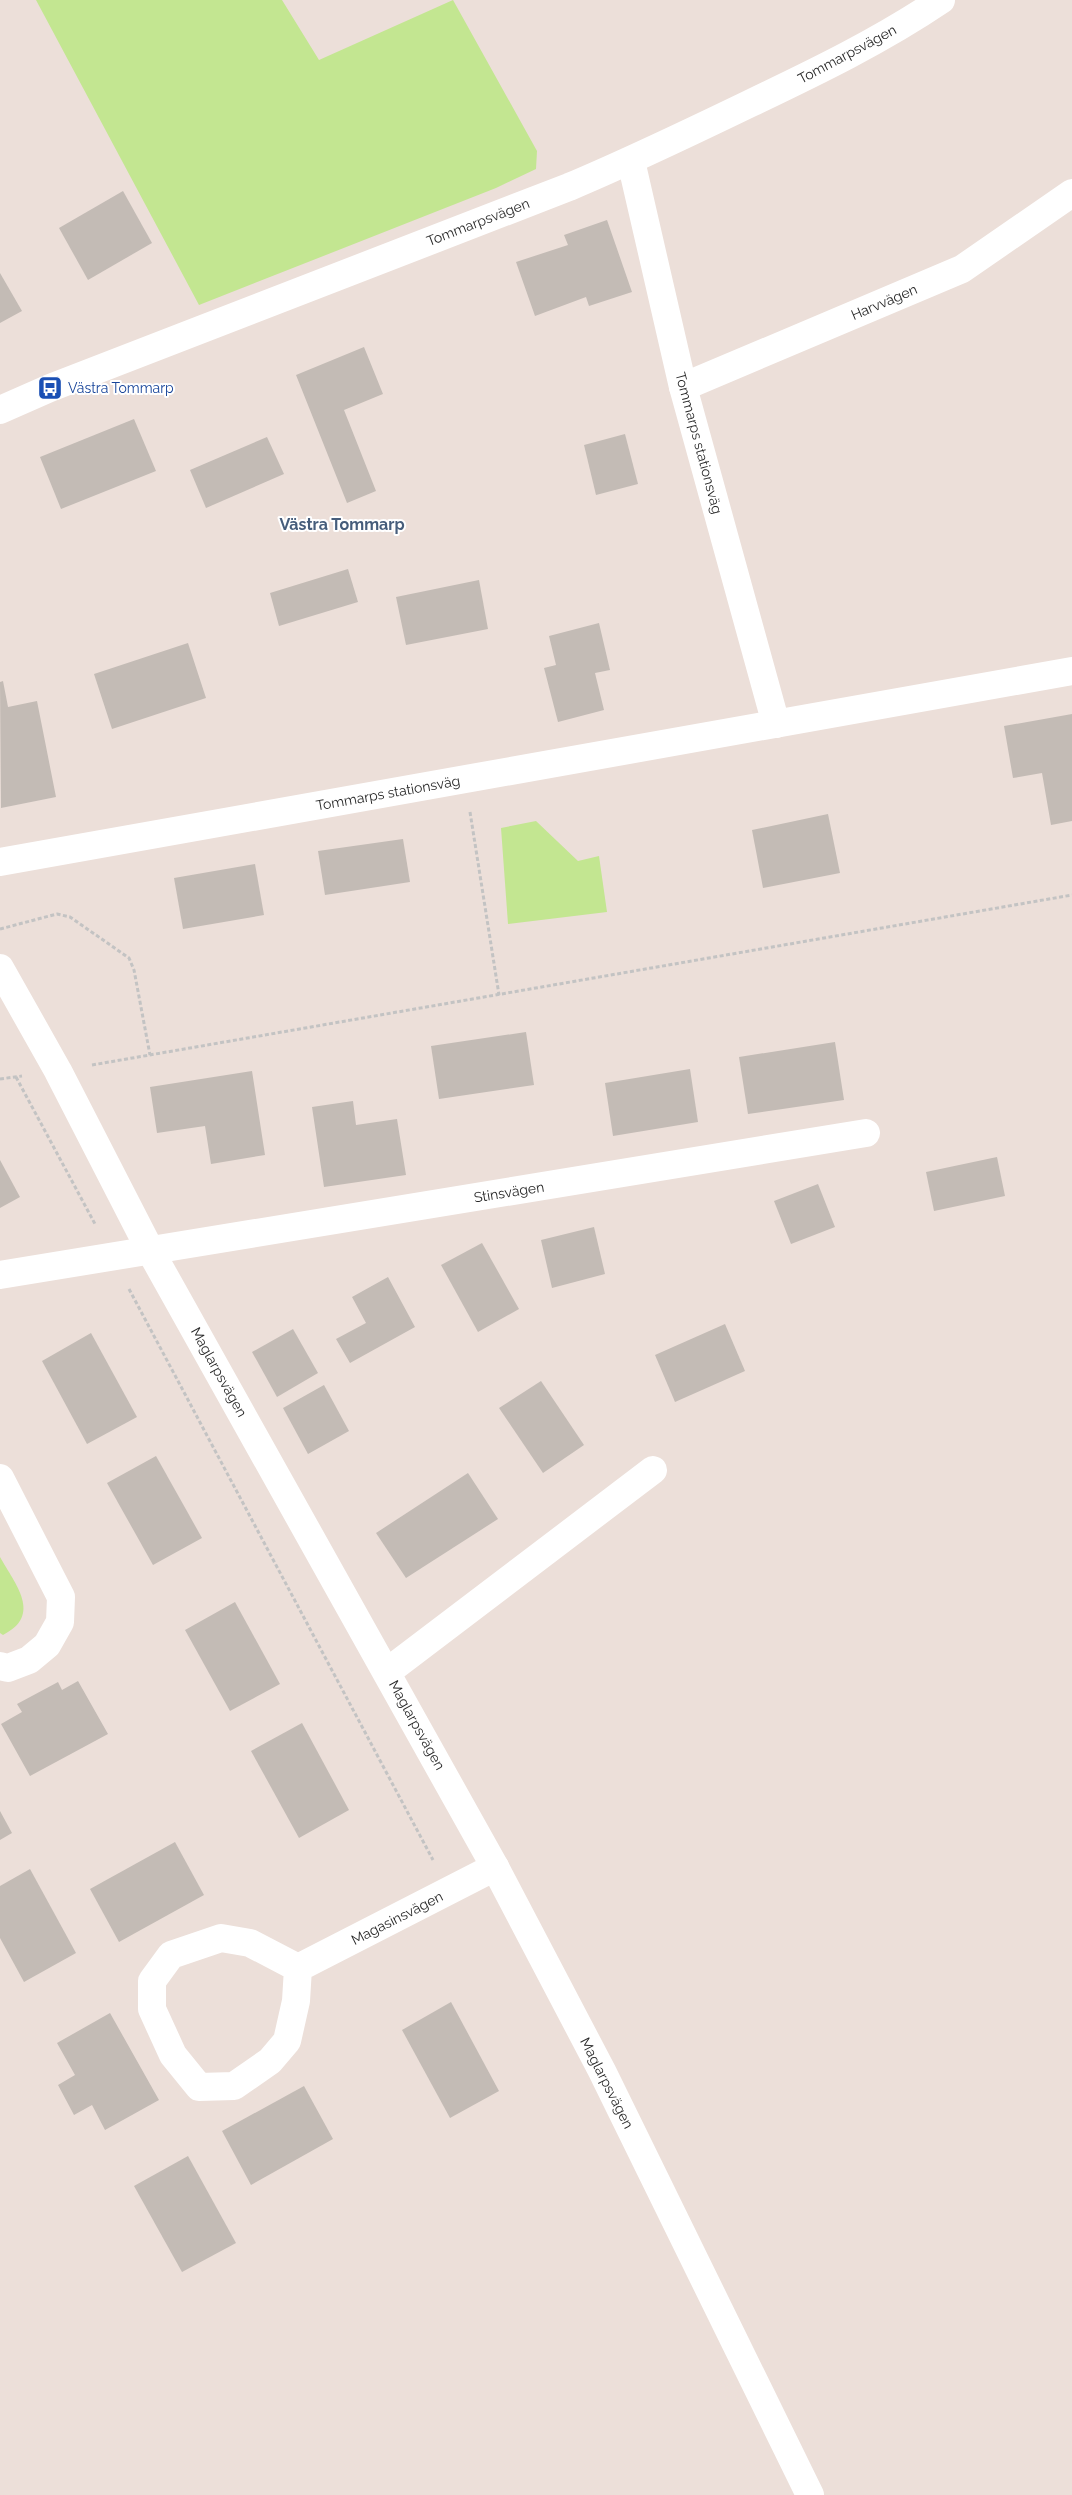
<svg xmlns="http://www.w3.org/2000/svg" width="1072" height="2495" viewBox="0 0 1072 2495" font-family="Raleway,sans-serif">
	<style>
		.green { fill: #c3e691 }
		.building { fill: #c3bbb5 }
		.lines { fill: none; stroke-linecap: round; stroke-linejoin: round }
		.path { stroke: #c3c3c3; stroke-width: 3; stroke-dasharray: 4 2.5; stroke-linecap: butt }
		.street { stroke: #fff; stroke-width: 28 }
		.secondary { stroke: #fff; stroke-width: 28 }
		.labels { text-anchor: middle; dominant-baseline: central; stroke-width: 4; stroke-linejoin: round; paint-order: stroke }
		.street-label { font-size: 14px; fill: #282828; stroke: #fff }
		.transit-label { font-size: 14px; fill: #164399; stroke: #fff; text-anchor: start }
		.quarter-label { font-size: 16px; font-weight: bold; fill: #465d7b; stroke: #fff }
	</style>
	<rect width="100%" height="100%" fill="#ecdfd9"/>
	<g class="green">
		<polygon points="36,0 282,0 319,60 453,0 537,151 536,169 496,188 199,305"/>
		<polygon points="536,821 578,861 599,856 607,912 508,924 501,828"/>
		<path d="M 0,1557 C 15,1584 43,1615 3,1635 L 0,1633 Z"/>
	</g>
	<g class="building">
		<polygon points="123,191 152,243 88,280 59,228"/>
		<polygon points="607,220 632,292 589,306 586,297 535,316 516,262 568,245 564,235"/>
		<polygon points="0,273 22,311 0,323"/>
		<polygon points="364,347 383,394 344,410 376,491 347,503 296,375"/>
		<polygon points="134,419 156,471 61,509 40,457"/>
		<polygon points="625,434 638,484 596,495 584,445"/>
		<polygon points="267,437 284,474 206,508 190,470"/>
		<polygon points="348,569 358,602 279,626 270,593"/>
		<polygon points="479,580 488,629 406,645 396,597"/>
		<polygon points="599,623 610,670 595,673 604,710 558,722 544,668 556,665 549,636"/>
		<polygon points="188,643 206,698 112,729 94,674"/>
		<polygon points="3,681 8,707 37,701 56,797 1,808 0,682"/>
		<polygon points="1072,714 1072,821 1051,825 1042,773 1013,778 1004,726"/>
		<polygon points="828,814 840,873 763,888 752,830"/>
		<polygon points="403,839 410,882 325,895 318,851"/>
		<polygon points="255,864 264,915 183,929 174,878"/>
		<polygon points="526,1032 534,1085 439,1099 431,1046"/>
		<polygon points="835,1042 844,1100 748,1114 739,1057"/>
		<polygon points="690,1069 698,1122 613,1136 605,1083"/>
		<polygon points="252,1071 265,1155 211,1164 205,1126 157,1133 150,1087"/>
		<polygon points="353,1101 356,1125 397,1119 406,1175 324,1187 312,1107"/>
		<polygon points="997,1157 1005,1196 934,1211 926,1172"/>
		<polygon points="0,1160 20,1197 0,1208"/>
		<polygon points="818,1184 835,1227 791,1244 774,1201"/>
		<polygon points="594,1227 605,1274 552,1288 541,1240"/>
		<polygon points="482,1243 519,1309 478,1332 441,1265"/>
		<polygon points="388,1277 415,1327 350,1363 336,1339 366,1323 352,1297"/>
		<polygon points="725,1324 745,1371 675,1402 655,1355"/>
		<polygon points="293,1329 318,1373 277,1397 252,1352"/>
		<polygon points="91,1333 137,1417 87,1444 42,1361"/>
		<polygon points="541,1381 584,1445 543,1473 499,1408"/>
		<polygon points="324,1385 349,1431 308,1454 283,1408"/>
		<polygon points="156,1456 202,1538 153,1565 107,1483"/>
		<polygon points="468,1473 498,1519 406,1578 376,1533"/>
		<polygon points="235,1602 280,1684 230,1711 185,1630"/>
		<polygon points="78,1681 108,1734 30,1776 1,1724 22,1712 17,1704 58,1682 62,1690"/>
		<polygon points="302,1723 349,1810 299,1838 251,1751"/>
		<polygon points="0,1811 12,1833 0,1840"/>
		<polygon points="175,1842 204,1895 119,1942 90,1889"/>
		<polygon points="30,1869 76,1953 24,1982 0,1938 0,1886"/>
		<polygon points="451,2002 499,2091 450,2118 402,2030"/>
		<polygon points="110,2013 159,2100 105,2130 92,2105 74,2115 58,2085 75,2075 57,2043"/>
		<polygon points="304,2086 333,2139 251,2185 222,2131"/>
		<polygon points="188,2156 236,2243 182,2272 134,2186"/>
	</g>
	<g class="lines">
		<g class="path">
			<polyline points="470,812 499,995"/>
			<polyline points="0,929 57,914 70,917 129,958 134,970 150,1055"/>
			<polyline points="92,1065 1072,895"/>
			<polyline points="16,1077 95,1224"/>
			<polyline points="0,1079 22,1076"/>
			<polyline points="129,1289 433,1860"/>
		</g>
		<g class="street">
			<polyline points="631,161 683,387 776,724"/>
			<polyline points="683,387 962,269 1072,193"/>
			<polyline points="0,862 1072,671"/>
			<polyline points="0,1275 866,1133"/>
			<polyline points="0,1478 61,1597 60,1622 47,1645 29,1660 8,1668 0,1666"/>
			<polyline points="387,1672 653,1470"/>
			<polyline points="298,1968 296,2001 287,2041 270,2061 234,2086 199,2087 173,2055 152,2009 152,1981 171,1955 221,1938 250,1943 298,1968 495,1867"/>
		</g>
		<g class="secondary">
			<path d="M 0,410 L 50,388 L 569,187 C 631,161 691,132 751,103 C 816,72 882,40 941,0"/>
			<polyline points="0,968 58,1071 151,1252 495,1867 602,2071 810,2495"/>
		</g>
	</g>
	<defs>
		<symbol id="bus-square" viewBox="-11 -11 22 22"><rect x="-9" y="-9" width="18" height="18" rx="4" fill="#1a4fb4" stroke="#fff"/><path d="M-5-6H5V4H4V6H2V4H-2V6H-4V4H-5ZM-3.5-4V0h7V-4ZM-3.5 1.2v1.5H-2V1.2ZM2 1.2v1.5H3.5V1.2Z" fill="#fff"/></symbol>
	</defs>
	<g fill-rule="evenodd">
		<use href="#bus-square" x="36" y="374" width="28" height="28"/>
	</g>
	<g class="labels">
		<g class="street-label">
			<text transform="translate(847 54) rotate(-28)">Tommarpsvägen</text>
			<text transform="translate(478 222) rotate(-21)">Tommarpsvägen</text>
			<text transform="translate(884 302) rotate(-23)">Harvvägen</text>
			<text transform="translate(699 443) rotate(75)">Tommarps stationsväg</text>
			<text transform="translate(388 793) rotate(-10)">Tommarps stationsväg</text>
			<text transform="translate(509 1192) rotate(-9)">Stinsvägen</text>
			<text transform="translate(219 1372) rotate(61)">Maglarpsvägen</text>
			<text transform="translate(417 1725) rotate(61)">Maglarpsvägen</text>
			<text transform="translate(397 1918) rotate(-27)">Magasinsvägen</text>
			<text transform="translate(607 2083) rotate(63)">Maglarpsvägen</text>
		</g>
		<g class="transit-label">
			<text x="68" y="388">Västra Tommarp</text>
		</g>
		<g class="quarter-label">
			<text x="342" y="524">Västra Tommarp</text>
		</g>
	</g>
</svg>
